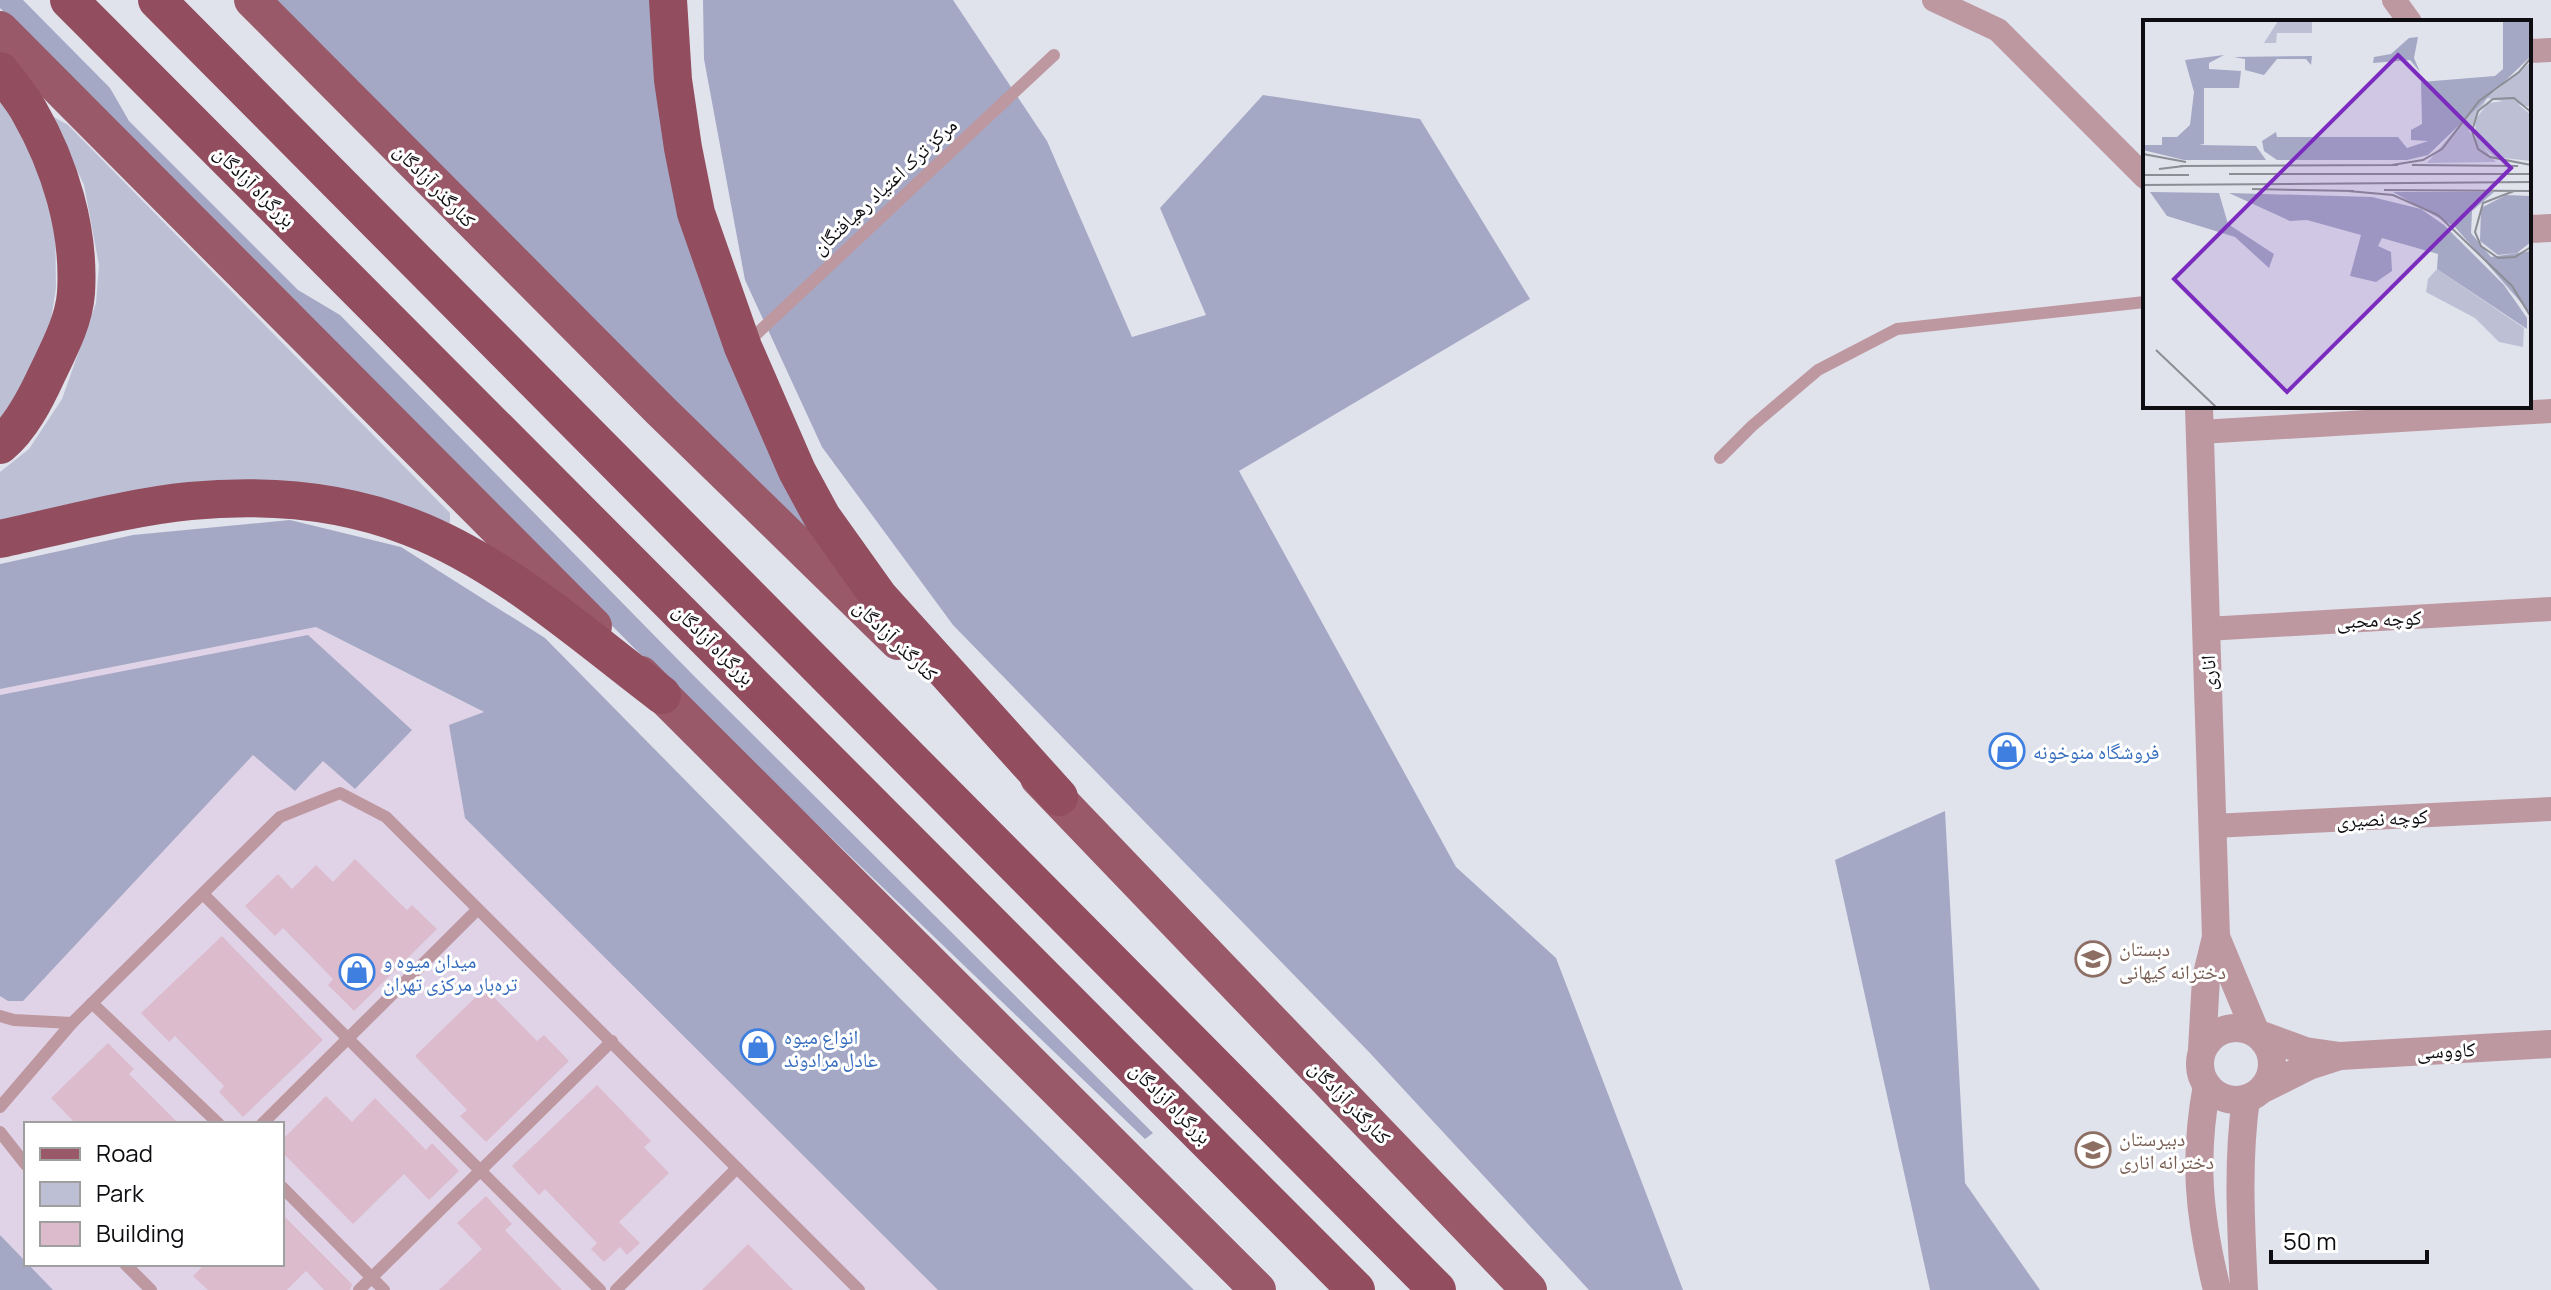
<svg xmlns="http://www.w3.org/2000/svg" width="2551" height="1290" viewBox="0 0 2551 1290" font-family="Manrope,'Noto Naskh Arabic',sans-serif">
	<style>
		.commercial { fill: #e0d3e7; fill-rule: evenodd }
		.green { fill: #bdc0d5 }
		.forest { fill: #a4a8c5 }
		.building { fill: #dcbccc }
		.lines { fill: none; stroke-linecap: round; stroke-linejoin: round }
		.service { stroke: #be98a0; stroke-width: 12 }
		.minor { stroke: #be98a0; stroke-width: 24 }
		.tertiary { stroke: #be98a0; stroke-width: 28 }
		.primary { stroke: #995968; stroke-width: 36 }
		.trunk { stroke: #924d5e; stroke-width: 38 }
		.labels { text-anchor: middle; dominant-baseline: central; stroke-width: 6; stroke-linejoin: round; paint-order: stroke }
		.street-label { font-size: 20px; fill: #0e0e12; stroke: #fff }
		.shop-label { font-size: 20px; fill: #366cbe; stroke: #fff; text-anchor: start }
		.education-label { font-size: 20px; fill: #785e54; stroke: #fff; text-anchor: start }
		.inset-road { fill: none; stroke: #8c8d95; stroke-width: 2 }
		.view { fill: #7b2cbf; fill-opacity: 0.15; stroke: #7b2cbf; stroke-width: 4 }
		.inset-edge { fill: none; stroke: #0e0e12; stroke-width: 4 }
	</style>
	<rect width="100%" height="100%" fill="#e0e2ec"/>
	<path class="commercial" d="M 316,627 L 485,713 L 1031,1290 L 0,1290 L 0,689 ZM 26,1124 L 282,1124 L 282,1264 L 26,1264 Z"/>
	<g class="green">
		<polygon points="0,99 37,160 55,211 56,288 46,350 0,427"/>
		<polygon points="52,116 68,125 450,513 450,523 328,486 0,527 0,472 29,449 62,399 96,303 99,265 84,185"/>
	</g>
	<g class="forest">
		<polygon points="0,0 23,0 110,88 129,121 298,290 340,315 696,678 1153,1133 1145,1139 653,667 0,8"/>
		<polygon points="276,0 660,0 675,183 812,538"/>
		<polygon points="703,0 953,0 1047,141 1132,337 1206,315 1160,208 1263,95 1420,119 1530,299 1239,471 1456,867 1556,958 1683,1290 1589,1290 1369,1052 953,625 822,447 745,280 704,59"/>
		<polygon points="290,520 401,547 545,638 955,1054 1194,1290 938,1290 465,818 449,725 484,712 316,627 0,689 0,564 133,535"/>
		<polygon points="308,635 412,730 355,789 323,761 295,791 253,755 23,1001 8,1001 0,996 0,695"/>
		<polygon points="1945,811 1965,1183 2040,1290 1930,1290 1835,860"/>
		<polygon points="0,1235 53,1290 0,1290"/>
	</g>
	<g class="building">
		<polygon points="355,859 407,910 412,905 437,929 354,1011 328,985 333,979 283,928 275,936 245,906 278,874 292,889 316,865 333,882"/>
		<polygon points="222,936 323,1040 243,1117 219,1092 224,1086 175,1036 169,1042 141,1013"/>
		<polygon points="485,988 537,1041 544,1035 569,1061 486,1142 460,1116 467,1110 415,1056"/>
		<polygon points="108,1043 134,1069 129,1074 179,1124 76,1124 51,1098"/>
		<polygon points="597,1085 651,1141 644,1147 669,1173 619,1222 640,1243 627,1255 620,1247 604,1262 591,1249 597,1243 545,1189 539,1195 512,1166"/>
		<polygon points="326,1096 352,1122 375,1098 426,1150 432,1143 459,1171 429,1200 404,1174 353,1224 282,1152 282,1140"/>
		<polygon points="486,1196 512,1224 505,1230 562,1290 439,1290 482,1249 457,1223"/>
		<polygon points="282,1214 352,1284 350,1290 324,1290 306,1271 287,1290 208,1290 193,1276 205,1264 282,1264"/>
		<polygon points="748,1244 793,1290 702,1290"/>
	</g>
	<g class="lines">
		<g class="service">
			<polyline points="748,342 1054,55"/>
			<polyline points="1720,458 1752,426 1818,370 1897,329 2145,302"/>
			<polyline points="203,894 600,1290"/>
			<polyline points="92,1003 219,1124"/>
			<polyline points="0,1016 14,1020 72,1023"/>
			<polyline points="0,1107 72,1023 280,817 340,793 386,817 859,1290"/>
			<polyline points="262,1124 477,910"/>
			<polyline points="0,1132 26,1165"/>
			<polyline points="282,1187 384,1290"/>
			<polyline points="125,1264 151,1290"/>
			<polyline points="359,1290 612,1041"/>
			<polyline points="616,1290 737,1168"/>
		</g>
		<g class="minor">
			<polyline points="1934,0 1998,30 2145,177"/>
			<polyline points="2394,0 2410,22"/>
			<polyline points="2529,51 2551,50"/>
			<polyline points="2200,432 2551,411"/>
			<polyline points="2206,629 2551,609"/>
			<polyline points="2213,826 2551,809"/>
		</g>
		<g class="tertiary">
			<polyline points="2529,229 2551,228"/>
			<polyline points="2199,408 2216,937"/>
			<circle cx="2236" cy="1064" r="36"/>
			<polyline points="2202,1050 2206,978 2216,937 2256,1033 2305,1051 2340,1056 2309,1066 2263,1089"/>
			<polyline points="2340,1056 2551,1044"/>
			<path d="M 2207,1085 C 2193,1161 2199,1216 2217,1290"/>
			<path d="M 2244,1290 C 2241,1226 2237,1162 2246,1099"/>
		</g>
		<g class="primary">
			<polyline points="252,0 660,410 898,642"/>
			<polyline points="0,29 594,626"/>
			<polyline points="641,674 1258,1290"/>
			<polyline points="1038,778 1529,1290"/>
		</g>
		<g class="trunk">
			<polyline points="69,0 1356,1290"/>
			<polyline points="157,0 1437,1290"/>
			<polyline points="668,0 673,80 683,148 696,213 743,347 797,471 822,517 879,597 1059,797"/>
			<path d="M 0,71 C 10,84 21,97 29,111 C 60,165 80,230 76,293 C 74,321 59,349 47,374 C 36,398 21,428 0,445"/>
			<path d="M 0,539 C 60,526 129,507 190,501 C 264,494 341,500 410,527 C 502,562 584,636 662,695"/>
		</g>
	</g>
	<defs>
		<symbol id="shop-ring" viewBox="-11 -11 22 22"><circle r="9.5" fill="#fff" stroke="#3f7fe0" stroke-width="1.5"/><path d="M-5-2.5h2.3a2.7 3.5 0 0 1 5.4 0H5L5.5 6h-11ZM-1.5-2.5h3a1.5 2.3 0 0 0-3 0Z" fill="#3f7fe0"/></symbol>
		<symbol id="school-ring" viewBox="-11 -11 22 22"><circle r="9.5" fill="#fff" stroke="#8d6e63" stroke-width="1.5"/><path d="M0-5L7-2L0 1L-7-2ZM-4 1L0 2.5L4 1V4Q0 6-4 4Z" fill="#8d6e63"/></symbol>
	</defs>
	<g fill-rule="evenodd">
		<use href="#shop-ring" x="1987" y="731" width="40" height="40"/>
		<use href="#school-ring" x="2073" y="939" width="40" height="40"/>
		<use href="#shop-ring" x="337" y="952" width="40" height="40"/>
		<use href="#shop-ring" x="738" y="1027" width="40" height="40"/>
		<use href="#school-ring" x="2073" y="1130" width="40" height="40"/>
	</g>
	<g class="labels">
		<g class="street-label">
			<text transform="translate(435 185) rotate(46)">کنارگذر آزادگان</text>
			<text transform="translate(255 186) rotate(45)">بزرگراه آزادگان</text>
			<text transform="translate(884 186) rotate(-43)">مرکز ترک اعتیاد رهیافتگان</text>
			<text transform="translate(2379 619) rotate(-3)">کوچه محبی</text>
			<text transform="translate(896 640) rotate(44)">کنارگذر آزادگان</text>
			<text transform="translate(714 644) rotate(45)">بزرگراه آزادگان</text>
			<text transform="translate(2208 673) rotate(-92)">اناری</text>
			<text transform="translate(2382 818) rotate(-3)">کوچه نصیری</text>
			<text transform="translate(2446 1050) rotate(-3)">کاووسی</text>
			<text transform="translate(1350 1102) rotate(46)">کنارگذر آزادگان</text>
			<text transform="translate(1171 1103) rotate(45)">بزرگراه آزادگان</text>
		</g>
		<g class="shop-label">
			<text x="2033" y="751">فروشگاه منوخونه</text>
			<text x="383" y="960">میدان میوه و<tspan x="383" dy="23">تره‌بار مرکزی تهران</tspan></text>
			<text x="784" y="1036">انواع میوه<tspan x="784" dy="23">عادل مرادوند</tspan></text>
		</g>
		<g class="education-label">
			<text x="2119" y="948">دبستان<tspan x="2119" dy="23">دخترانه کیهانی</tspan></text>
			<text x="2119" y="1138">دبیرستان<tspan x="2119" dy="23">دخترانه اناری</tspan></text>
		</g>
	</g>
	<g transform="translate(2143 20)">
		<rect width="388" height="388" fill="#e0e2ec"/>
		<path d="M 135,1 L 169,1 L 169,13 L 134,13 L 133,23 L 121,23 ZM 388,42 L 388,87 L 344,78 L 326,111 L 353,142 L 284,143 L 330,89 ZM 370,80 L 388,95 L 388,141 L 351,137 L 333,121 L 332,100 L 345,83 ZM 294,249 L 381,308 L 380,327 L 356,322 L 332,298 L 283,272 L 285,259 Z" fill="#bdc0d5"/>
		<path d="M 360,1 L 388,1 L 386,38 L 285,135 L 264,140 L 134,140 L 121,131 L 119,121 L 133,112 L 134,117 L 255,117 L 264,128 L 285,121 L 268,120 L 268,110 L 279,104 L 278,62 L 352,56 L 360,49 ZM 275,17 L 271,38 L 277,52 L 267,40 L 230,43 L 231,37 L 248,34 L 266,18 ZM 81,35 L 66,43 L 66,49 L 98,51 L 96,68 L 61,68 L 61,124 L 56,125 L 113,126 L 123,140 L 41,140 L 0,130 L 0,125 L 19,125 L 19,117 L 34,117 L 47,105 L 51,72 L 42,40 ZM 169,36 L 168,45 L 163,39 L 134,39 L 121,55 L 102,50 L 102,39 L 91,37 ZM 7,172 L 76,173 L 85,204 L 131,234 L 126,248 L 92,217 L 24,196 ZM 250,172 L 351,172 L 329,191 L 328,213 L 348,237 L 388,231 L 388,294 L 312,207 ZM 86,173 L 229,177 L 278,189 L 301,205 L 361,265 L 384,298 L 384,309 L 294,249 L 295,234 L 239,218 L 235,226 L 248,232 L 249,251 L 233,262 L 207,256 L 218,215 L 164,200 L 147,201 ZM 363,175 L 387,176 L 388,222 L 374,233 L 355,235 L 337,221 L 338,188 Z" fill="#a4a8c5"/>
		<path class="inset-road" d="M 388,92 L 371,78 L 350,79 L 335,91 L 329,111 L 335,129 L 347,137 L 388,145M 0,134 L 43,142M 249,145 L 280,140 L 299,129 L 336,81 L 376,52 L 388,38M 269,145 L 375,146M 37,146 L 255,145M 16,149 L 41,146M 86,154 L 388,154M 0,155 L 46,155M 0,165 L 388,162M 109,169 L 211,171M 241,170 L 388,171M 205,171 L 250,175 L 295,195 L 369,266 L 388,297M 371,171 L 340,183 L 332,212 L 338,226 L 355,238 L 372,237 L 388,227M 13,330 L 73,387"/>
		<path class="view" d="M 255,35 L 368,148 L 144,372 L 31,259 Z"/>
		<rect width="388" height="388" class="inset-edge"/>
	</g>
	<rect x="24" y="1122" width="260" height="144" fill="#ffffff" stroke="#9f9fa0" stroke-width="2"/>
	<rect x="40" y="1148" width="40" height="12" fill="#995968" stroke="#9f9fa0" stroke-width="2"/>
	<text x="96" y="1162" font-size="24" fill="#0e0e12">Road</text>
	<rect x="40" y="1182" width="40" height="24" fill="#bdc0d5" stroke="#9f9fa0" stroke-width="2"/>
	<text x="96" y="1202" font-size="24" fill="#0e0e12">Park</text>
	<rect x="40" y="1222" width="40" height="24" fill="#dcbccc" stroke="#9f9fa0" stroke-width="2"/>
	<text x="96" y="1242" font-size="24" fill="#0e0e12">Building</text>
	<path d="M2271 1250v12h156v-12" fill="none" stroke="#0e0e12" stroke-width="4"/>
	<text x="2283" y="1250" font-size="24" fill="#0e0e12" stroke="#ffffff" stroke-width="6" paint-order="stroke">50 m</text>
</svg>
